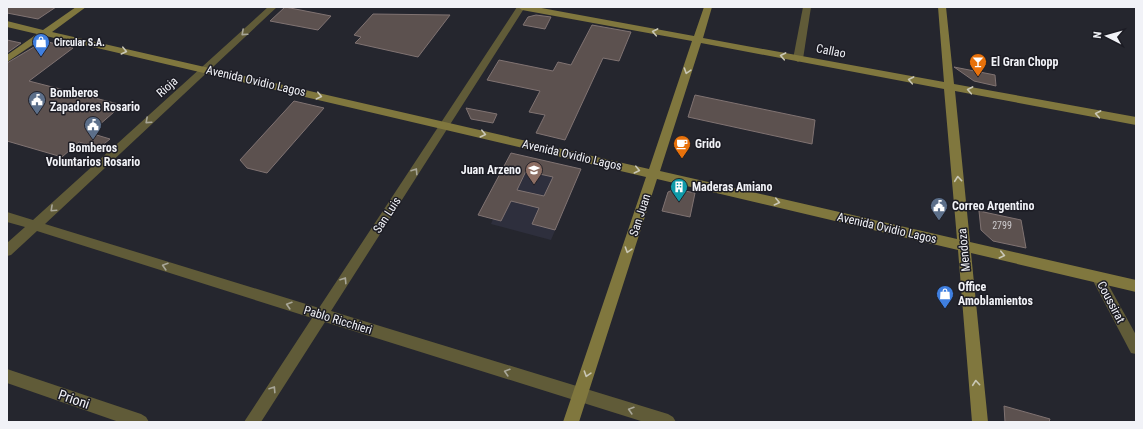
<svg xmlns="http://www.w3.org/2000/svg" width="1143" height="429" viewBox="0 0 1143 429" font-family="'Roboto Condensed',sans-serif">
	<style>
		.built { fill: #2e2f3d }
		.building { fill: #5c514f; stroke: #807372; fill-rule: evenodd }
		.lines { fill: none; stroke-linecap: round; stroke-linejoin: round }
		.street { fill: #605b38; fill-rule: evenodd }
		.secondary { fill: #80773e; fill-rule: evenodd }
		.oneway { stroke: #c9c7b6 }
		.oneway2 { stroke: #a8a698 }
		.labels { text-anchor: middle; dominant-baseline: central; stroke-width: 3; stroke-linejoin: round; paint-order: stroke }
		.far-poi-label { font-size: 10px; font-weight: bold; fill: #f1f2f7; stroke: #1c1c24; text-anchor: start }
		.number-label { font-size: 10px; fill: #cccacd }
		.street-label { font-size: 12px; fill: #f1f2f7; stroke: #1c1c24 }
		.poi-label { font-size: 12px; font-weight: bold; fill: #f1f2f7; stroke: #1c1c24; text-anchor: start }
		.near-street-label { font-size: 14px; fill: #f1f2f7; stroke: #1c1c24 }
	</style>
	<rect width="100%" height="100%" fill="#25262e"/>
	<polygon class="built" points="511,153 581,169 551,240 491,224 493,219 478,215"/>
	<g class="building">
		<polygon points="7,7 56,7 38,19 7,13"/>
		<polygon points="285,7 331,16 318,30 270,21"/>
		<polygon points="373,14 450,15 418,57 355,43 361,37 354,35"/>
		<polygon points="536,15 551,17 545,29 523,25 528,17"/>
		<polygon points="592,25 631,32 619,61 603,58 565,140 536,133 545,115 529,112 540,91 487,80 499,60 553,71 558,62 571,65"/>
		<polygon points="7,40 21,43 7,53"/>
		<polygon points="44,41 73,48 29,81 122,105 90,133 110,139 99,148 79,142 62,157 7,141 7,63"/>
		<polygon points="954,67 995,75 996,86 974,81"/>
		<polygon points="695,95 815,120 812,144 688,117"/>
		<polygon points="294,101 324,108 267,173 247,168 240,160"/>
		<polygon points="466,108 497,114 493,123 471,119"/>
		<path d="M 511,153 L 581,169 L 555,230 L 532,224 L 539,208 L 511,201 L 501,221 L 478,215 ZM 526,171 L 553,177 L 544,196 L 517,190 Z"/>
		<polygon points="675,189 695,193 690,217 662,211 668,192"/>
		<polygon points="979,211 1021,220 1026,248 993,241 981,230"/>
		<polygon points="1004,406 1050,419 1049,422 1005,422"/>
	</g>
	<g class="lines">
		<g class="street">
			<polygon points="268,7 277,7 45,224 319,308 517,7 525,7 331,311 668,414 673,417 676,422 644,422 325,322 261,422 244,422 312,318 37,231 11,255 7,256 7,243 25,227 7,222 7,212 33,220"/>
			<polygon points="803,7 811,7 803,59 798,62 793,59"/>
			<polygon points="1097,272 1102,273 1136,335 1136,354 1131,353 1091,277 1092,273"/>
			<polygon points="7,369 141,414 146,417 149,422 119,422 7,383"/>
		</g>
		<path class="secondary" d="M 76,7 L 86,7 L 52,32 L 649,169 L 692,41 L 522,10 L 518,7 L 536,7 L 694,36 L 704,7 L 712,7 L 703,38 L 944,82 L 938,7 L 946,7 L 954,84 L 1136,117 L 1136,125 L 955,91 L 970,242 L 1136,280 L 1136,292 L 971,253 L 988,422 L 972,422 L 958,250 L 657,179 L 579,422 L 563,422 L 646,177 L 46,36 L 7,62 L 7,55 L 37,34 L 7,27 L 7,21 L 43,30 ZM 701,43 L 944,89 L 957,239 L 660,171 Z"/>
	</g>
	<defs><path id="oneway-chevron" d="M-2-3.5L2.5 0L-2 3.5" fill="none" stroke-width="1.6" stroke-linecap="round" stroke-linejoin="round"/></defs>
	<g class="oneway">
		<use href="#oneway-chevron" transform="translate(655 32) rotate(-169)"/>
		<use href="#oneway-chevron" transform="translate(124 51) rotate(13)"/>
		<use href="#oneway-chevron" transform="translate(783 56) rotate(-169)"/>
		<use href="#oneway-chevron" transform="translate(687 71) rotate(108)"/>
		<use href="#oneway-chevron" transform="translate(911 80) rotate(-169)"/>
		<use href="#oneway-chevron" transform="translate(970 90) rotate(-169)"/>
		<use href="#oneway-chevron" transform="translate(319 96) rotate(13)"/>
		<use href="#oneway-chevron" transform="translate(1098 114) rotate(-169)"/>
		<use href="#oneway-chevron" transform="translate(483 134) rotate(13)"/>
		<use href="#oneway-chevron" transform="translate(637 170) rotate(13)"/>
		<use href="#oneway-chevron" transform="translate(958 179) rotate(-95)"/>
		<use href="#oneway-chevron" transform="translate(777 202) rotate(13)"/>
		<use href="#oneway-chevron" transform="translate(628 250) rotate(108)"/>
		<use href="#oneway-chevron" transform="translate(1002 255) rotate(13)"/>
		<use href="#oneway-chevron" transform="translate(587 374) rotate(108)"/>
		<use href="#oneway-chevron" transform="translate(976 383) rotate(-95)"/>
	</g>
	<g class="oneway2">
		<use href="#oneway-chevron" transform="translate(244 33) rotate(138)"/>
		<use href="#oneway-chevron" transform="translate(148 121) rotate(138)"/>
		<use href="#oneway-chevron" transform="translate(415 171) rotate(-57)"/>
		<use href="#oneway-chevron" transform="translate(53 209) rotate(137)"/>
		<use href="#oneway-chevron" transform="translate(165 266) rotate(-163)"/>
		<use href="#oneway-chevron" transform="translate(344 280) rotate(-57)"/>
		<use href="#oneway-chevron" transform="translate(289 305) rotate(-163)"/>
		<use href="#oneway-chevron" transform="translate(507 372) rotate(-163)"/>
		<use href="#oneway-chevron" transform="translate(273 389) rotate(-57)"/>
		<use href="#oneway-chevron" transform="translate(631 410) rotate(-163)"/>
	</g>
	<defs>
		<symbol id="shop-pin" viewBox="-11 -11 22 30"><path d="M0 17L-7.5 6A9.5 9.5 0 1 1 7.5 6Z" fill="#3f7fe0" stroke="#1c1c24"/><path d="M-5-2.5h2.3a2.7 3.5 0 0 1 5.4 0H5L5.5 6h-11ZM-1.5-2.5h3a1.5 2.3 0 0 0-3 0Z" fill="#fff"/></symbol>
		<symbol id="bar-pin" viewBox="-11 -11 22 30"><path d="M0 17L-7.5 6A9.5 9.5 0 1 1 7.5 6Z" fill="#e8710a" stroke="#1c1c24"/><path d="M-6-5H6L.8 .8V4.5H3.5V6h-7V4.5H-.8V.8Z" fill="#fff"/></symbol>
		<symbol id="civic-pin" viewBox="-11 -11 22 30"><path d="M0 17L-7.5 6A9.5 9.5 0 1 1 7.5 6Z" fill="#5c6f8a" stroke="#1c1c24"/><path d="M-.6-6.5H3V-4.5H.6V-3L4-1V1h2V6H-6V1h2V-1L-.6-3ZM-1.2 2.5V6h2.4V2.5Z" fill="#fff"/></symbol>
		<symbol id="cafe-pin" viewBox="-11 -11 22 30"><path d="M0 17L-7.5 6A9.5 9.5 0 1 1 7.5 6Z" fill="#e8710a" stroke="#1c1c24"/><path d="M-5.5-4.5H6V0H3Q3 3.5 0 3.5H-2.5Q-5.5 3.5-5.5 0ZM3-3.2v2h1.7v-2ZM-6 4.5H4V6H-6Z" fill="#fff"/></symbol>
		<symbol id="school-pin" viewBox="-11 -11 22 30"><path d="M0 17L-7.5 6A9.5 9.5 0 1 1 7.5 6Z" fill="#8d6e63" stroke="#1c1c24"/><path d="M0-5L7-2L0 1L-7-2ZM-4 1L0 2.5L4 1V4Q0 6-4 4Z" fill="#fff"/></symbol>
		<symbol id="building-pin" viewBox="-11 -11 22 30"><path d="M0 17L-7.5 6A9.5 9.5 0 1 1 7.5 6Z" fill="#0f9aa8" stroke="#1c1c24"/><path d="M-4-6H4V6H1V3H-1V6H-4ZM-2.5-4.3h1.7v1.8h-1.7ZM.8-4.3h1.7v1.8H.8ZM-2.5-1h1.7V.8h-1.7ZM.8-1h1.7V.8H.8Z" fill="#fff"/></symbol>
	</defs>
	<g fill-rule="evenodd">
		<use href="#shop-pin" x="31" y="32" width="20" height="27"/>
		<use href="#bar-pin" x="968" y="52" width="20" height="27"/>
		<use href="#civic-pin" x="27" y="90" width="20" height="27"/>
		<use href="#civic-pin" x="83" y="115" width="20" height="27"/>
		<use href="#cafe-pin" x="672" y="134" width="20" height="27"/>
		<use href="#school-pin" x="524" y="160" width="20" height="27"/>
		<use href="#building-pin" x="669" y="177" width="20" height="27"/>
		<use href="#civic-pin" x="929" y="196" width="20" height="27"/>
		<use href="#shop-pin" x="935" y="284" width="20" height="27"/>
	</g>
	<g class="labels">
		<g class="far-poi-label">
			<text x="54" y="42">Circular S.A.</text>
		</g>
		<g class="number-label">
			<text x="1002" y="225">2799</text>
		</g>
		<g class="street-label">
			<text transform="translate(831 51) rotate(11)">Callao</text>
			<text transform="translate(256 81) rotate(13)">Avenida Ovidio Lagos</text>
			<text transform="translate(167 87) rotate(-42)">Rioja</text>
			<text transform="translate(572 155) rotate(13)">Avenida Ovidio Lagos</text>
			<text transform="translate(387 215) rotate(-57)">San Luis</text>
			<text transform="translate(640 215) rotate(-72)">San Juan</text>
			<text transform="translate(887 228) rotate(13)">Avenida Ovidio Lagos</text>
			<text transform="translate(964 250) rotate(-95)">Mendoza</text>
			<text transform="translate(1111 302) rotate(62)">Coussirat</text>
			<text transform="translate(338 320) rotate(17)">Pablo Ricchieri</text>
		</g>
		<g class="poi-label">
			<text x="991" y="62">El Gran Chopp</text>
			<text x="50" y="93">Bomberos<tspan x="50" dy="14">Zapadores Rosario</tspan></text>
			<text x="695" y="144">Grido</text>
			<text x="93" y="148" text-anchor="middle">Bomberos<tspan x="93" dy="14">Voluntarios Rosario</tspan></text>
			<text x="521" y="170" text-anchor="end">Juan Arzeno</text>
			<text x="692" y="187">Maderas Amiano</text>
			<text x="952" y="206">Correo Argentino</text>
			<text x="958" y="287">Office<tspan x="958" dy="14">Amoblamientos</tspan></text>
		</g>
		<g class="near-street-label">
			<text transform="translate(74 399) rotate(19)">Prioni</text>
		</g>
	</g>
	<rect width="1143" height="429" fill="none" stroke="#f1f2f7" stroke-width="16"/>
	<g transform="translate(1107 36) rotate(276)" stroke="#1c1c24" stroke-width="3" paint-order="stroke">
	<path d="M0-3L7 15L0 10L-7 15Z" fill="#f1f2f7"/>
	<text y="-6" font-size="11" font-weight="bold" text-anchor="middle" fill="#f1f2f7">N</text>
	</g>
</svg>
